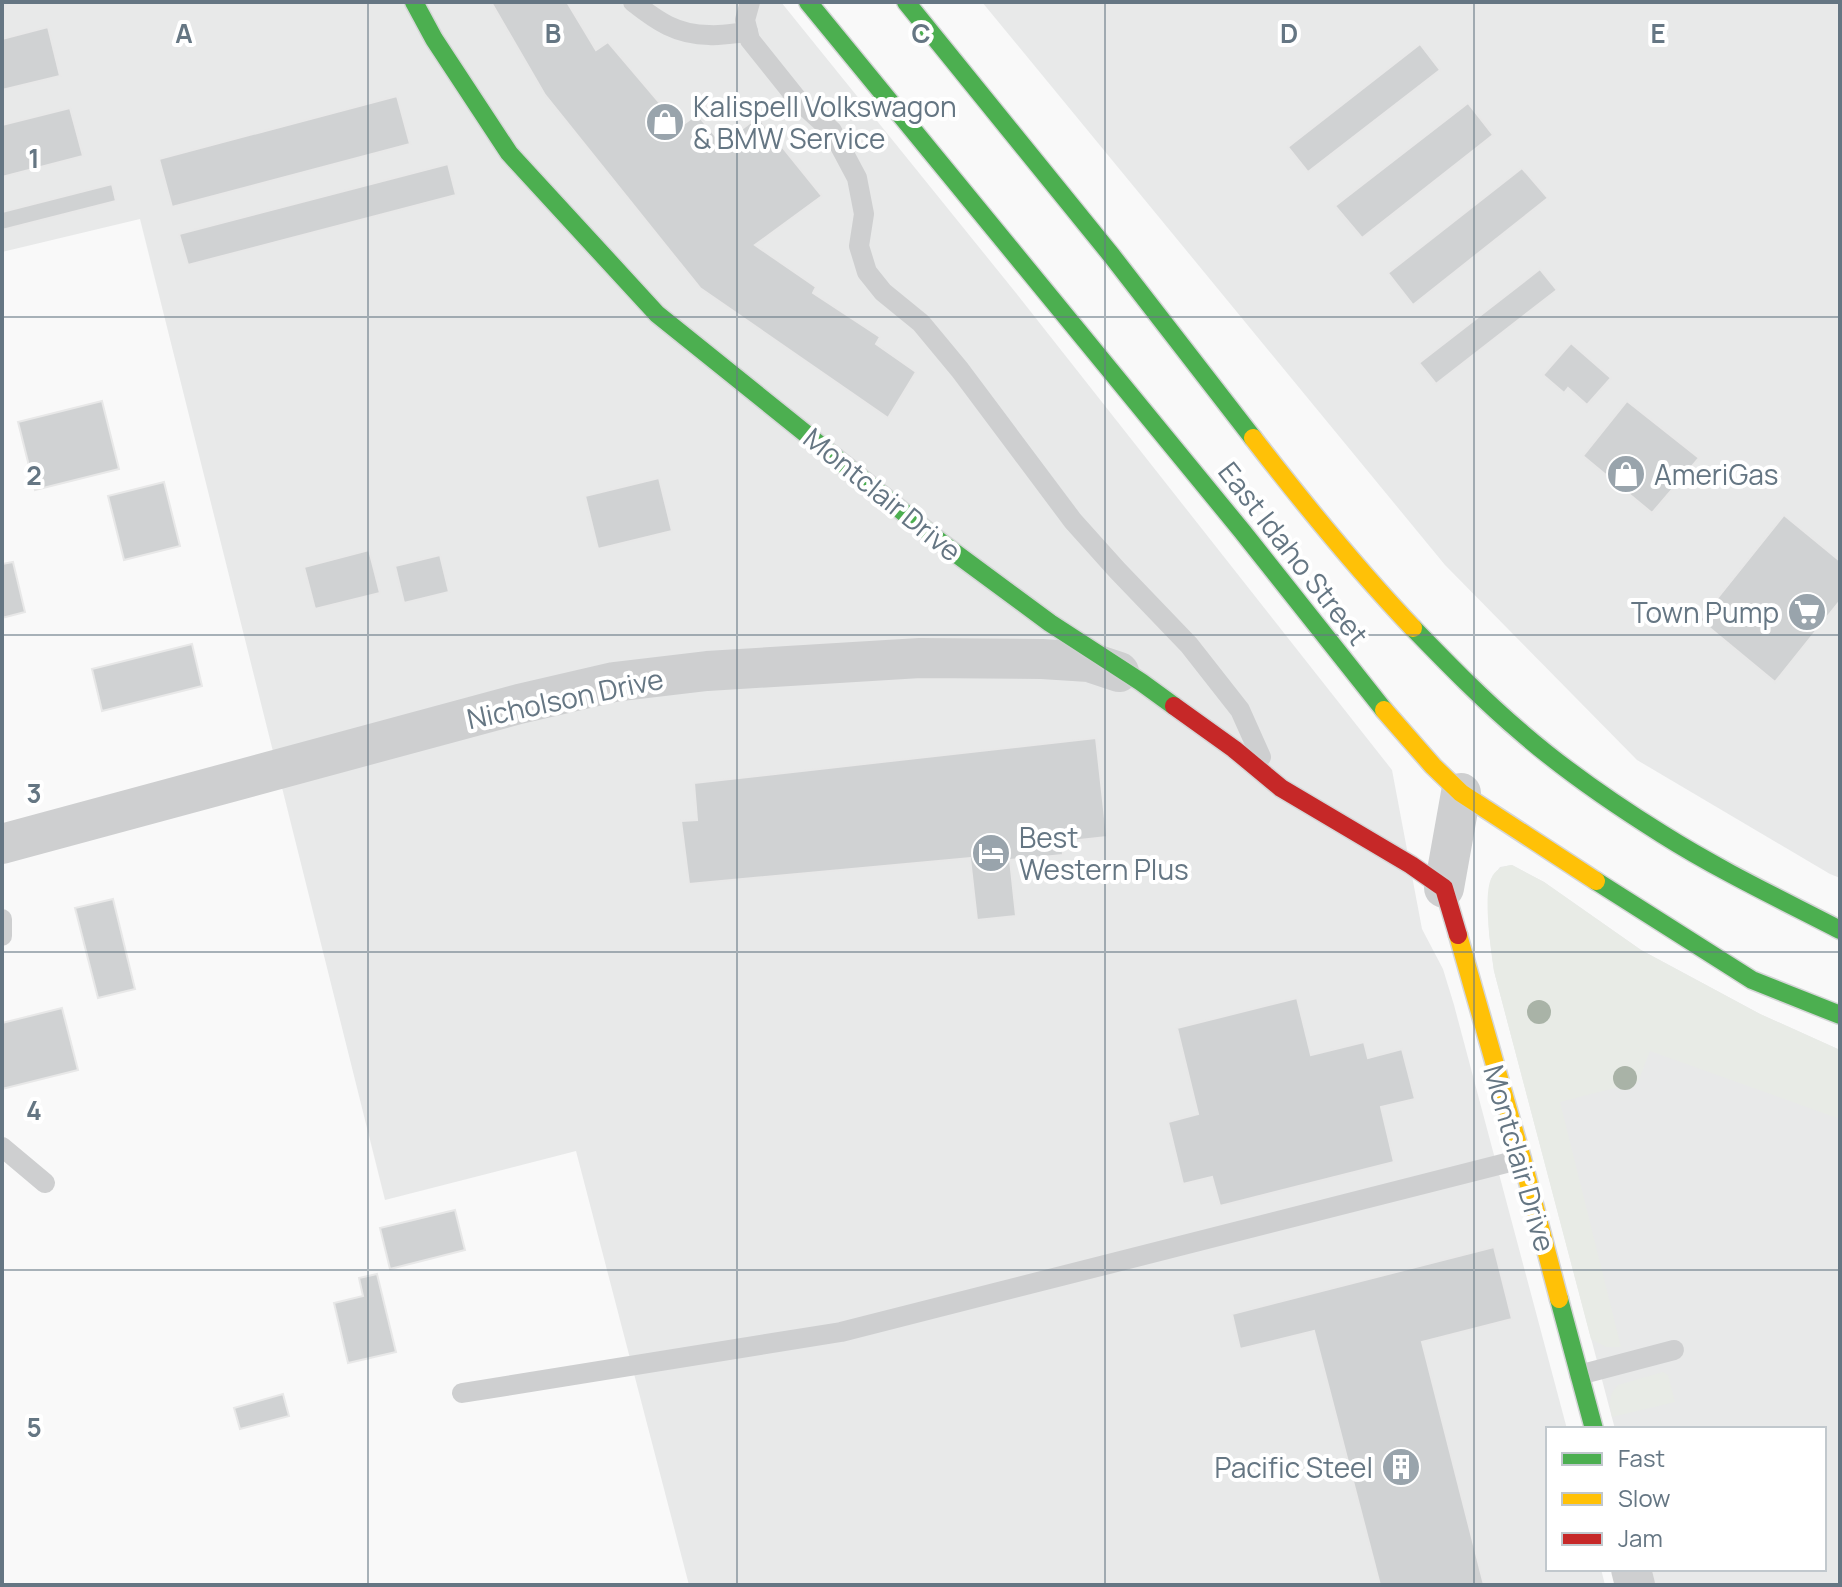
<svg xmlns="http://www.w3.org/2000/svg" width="1842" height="1587" viewBox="0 0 1842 1587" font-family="Manrope,sans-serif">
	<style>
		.built { fill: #e8e9e9 }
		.green { fill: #e8ebe6 }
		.building { fill: #d0d2d3; stroke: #e8e8e8; stroke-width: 2 }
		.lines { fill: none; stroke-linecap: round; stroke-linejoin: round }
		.fast-casing { stroke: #d5d6d7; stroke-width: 21 }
		.slow-casing { stroke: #d5d6d7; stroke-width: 21 }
		.jam-casing { stroke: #d5d6d7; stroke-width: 21 }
		.lane { stroke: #cecfd0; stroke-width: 20 }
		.street { stroke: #cecfd0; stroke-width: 40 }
		.fast { stroke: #4caf50; stroke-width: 18 }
		.slow { stroke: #ffc107; stroke-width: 18 }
		.jam { stroke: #c62828; stroke-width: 18 }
		.tree { fill: #a9b3a7 }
		.grid { fill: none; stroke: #657683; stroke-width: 2; stroke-opacity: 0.55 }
		.labels { text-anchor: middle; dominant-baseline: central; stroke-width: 8; stroke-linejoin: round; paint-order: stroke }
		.poi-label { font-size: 28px; fill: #657683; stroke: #fff; text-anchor: start }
		.street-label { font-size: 28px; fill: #657683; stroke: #fff }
		.grid-label { font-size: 26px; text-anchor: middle; font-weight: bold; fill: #657683; stroke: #fff; stroke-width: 8; stroke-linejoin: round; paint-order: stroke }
	</style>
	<rect width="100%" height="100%" fill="#f9f9f9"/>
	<g class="built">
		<polygon points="2,2 781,2 1016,293 1392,770 1422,929 1443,969 1454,1005 1567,1429 1548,1429 1548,1569 1601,1569 1605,1585 689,1585 576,1151 385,1200 140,219 2,252"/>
		<polygon points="982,2 1840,2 1840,878 1830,874 1637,760 1445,565"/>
		<polygon points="1512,865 1544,882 1641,950 1760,1014 1840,1050 1840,1585 1654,1585 1650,1569 1824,1569 1824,1429 1615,1429 1494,971 1489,933 1488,903 1491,879 1500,867"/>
	</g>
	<g class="green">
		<path d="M 1512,865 L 1544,882 L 1641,950 L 1760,1014 L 1840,1050 L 1840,1119 L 1650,1051 L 1638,1082 L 1560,1102 L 1621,1347 L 1606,1347 L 1591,1339 L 1494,971 C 1491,950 1483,897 1491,879 C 1495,869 1503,866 1512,865 Z"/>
		<path d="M 1663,1372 L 1668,1375 L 1675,1402 L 1612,1417 C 1609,1404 1608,1395 1618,1385 Z"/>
	</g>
	<g class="building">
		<polygon points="491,2 567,2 596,50 608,42 680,127 697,114 722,144 758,117 822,196 755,245 816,287 813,293 880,337 876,344 916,372 888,418 700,288 545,95"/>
		<polygon points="48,27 60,76 2,90 2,39"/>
		<polygon points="1420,44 1440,70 1308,172 1288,147"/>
		<polygon points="397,96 410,144 172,207 159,159"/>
		<polygon points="1468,103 1493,135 1362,238 1335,206"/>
		<polygon points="70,108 83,156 2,177 2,125"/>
		<polygon points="448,164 456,195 188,265 179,234"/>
		<polygon points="1522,168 1548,198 1413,305 1388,273"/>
		<polygon points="112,184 116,201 2,230 2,212"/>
		<polygon points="1540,269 1557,290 1436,384 1419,363"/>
		<polygon points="1571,343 1611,378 1587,405 1568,388 1564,393 1543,375"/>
		<polygon points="102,401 119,469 35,490 18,422"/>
		<polygon points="1627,401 1699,458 1652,513 1583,456"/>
		<polygon points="659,478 672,531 598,549 585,496"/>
		<polygon points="164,482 180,546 124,560 108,496"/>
		<polygon points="1784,515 1840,561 1840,601 1775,682 1700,620"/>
		<polygon points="369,550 380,593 315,609 304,567"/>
		<polygon points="440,555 449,592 404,603 395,566"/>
		<polygon points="13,562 25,612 2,618 2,564"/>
		<polygon points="192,644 202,686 102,711 92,669"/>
		<polygon points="1096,738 1107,837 1062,842 1063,855 1010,860 1016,916 977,920 970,858 689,884 681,821 697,820 694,783"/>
		<polygon points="113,899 135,989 98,998 75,908"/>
		<polygon points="1297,998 1311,1055 1364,1042 1368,1058 1402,1049 1415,1099 1381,1107 1394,1162 1220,1206 1212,1177 1183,1184 1168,1122 1198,1114 1177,1028"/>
		<polygon points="62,1008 78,1070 2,1089 2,1023"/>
		<polygon points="455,1210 465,1250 390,1269 380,1228"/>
		<polygon points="1494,1247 1512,1319 1422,1342 1484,1585 1380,1585 1314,1331 1240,1349 1232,1314"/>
		<polygon points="377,1274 396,1352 348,1363 334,1303 363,1296 359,1278"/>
		<polygon points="283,1394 289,1416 240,1429 234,1408"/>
	</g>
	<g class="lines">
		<defs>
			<g id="fast">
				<polyline points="414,2 434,39 509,153 657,314 943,544 1050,623 1141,682 1174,706"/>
				<polyline points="808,2 1242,531 1384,710"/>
				<polyline points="906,2 1112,256 1253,438"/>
				<path d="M 1413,628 C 1448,664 1484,701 1523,734 C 1566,771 1614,804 1662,834 C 1719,870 1780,899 1840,930"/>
				<polyline points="1596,881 1752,980 1840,1015"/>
				<polyline points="1559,1299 1594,1429"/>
			</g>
			<g id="slow">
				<path d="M 1253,438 C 1304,504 1356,568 1413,628"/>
				<polyline points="1384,710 1433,766 1461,793 1596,881"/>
				<polyline points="1458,935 1522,1159 1559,1299"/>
			</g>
			<polyline id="jam" points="1174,706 1234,749 1281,788 1411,865 1444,888 1458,935"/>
		</defs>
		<use href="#fast" class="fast-casing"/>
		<use href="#slow" class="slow-casing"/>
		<use href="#jam" class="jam-casing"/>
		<g class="lane">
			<path d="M 633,2 C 657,21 677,35 709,35 C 722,36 735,33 748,32"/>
			<polyline points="750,2 745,20 750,40 798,100 832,131 857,178 864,214 859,246 867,272 883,292 921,323 960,370 1073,521 1117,570 1189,645 1240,710 1261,757"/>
			<polyline points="2,919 2,936"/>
			<polyline points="2,1147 45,1183"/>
			<polyline points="1579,1375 1674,1350"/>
			<polyline points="462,1393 841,1332 1522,1159"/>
		</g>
		<g class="street">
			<polyline points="2,844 519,704 614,682 707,671 920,658 1042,659 1089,662 1119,672"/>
			<polyline points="1444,888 1461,793"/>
			<polyline points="1631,1569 1635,1585"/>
		</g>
		<use href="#fast" class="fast"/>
		<use href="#slow" class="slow"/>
		<use href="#jam" class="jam"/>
	</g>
	<g class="tree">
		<circle cx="1539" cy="1012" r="12"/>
		<circle cx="1625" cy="1078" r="12"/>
	</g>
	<path class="grid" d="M 368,2 L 368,1585M 737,2 L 737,1585M 1105,2 L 1105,1585M 1474,2 L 1474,1585M 2,317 L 1840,317M 2,635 L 1840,635M 2,952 L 1840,952M 2,1270 L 1840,1270"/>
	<defs>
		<symbol id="shop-disc" viewBox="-11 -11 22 22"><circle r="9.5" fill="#99a4ac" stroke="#fff"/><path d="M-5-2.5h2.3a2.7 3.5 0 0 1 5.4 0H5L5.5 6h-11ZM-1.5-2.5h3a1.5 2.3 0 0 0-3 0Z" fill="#fff"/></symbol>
		<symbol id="supermarket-disc" viewBox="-11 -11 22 22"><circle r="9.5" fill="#99a4ac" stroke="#fff"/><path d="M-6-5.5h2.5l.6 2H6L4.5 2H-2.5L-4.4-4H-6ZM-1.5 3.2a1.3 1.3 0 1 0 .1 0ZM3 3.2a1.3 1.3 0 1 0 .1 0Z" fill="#fff"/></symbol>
		<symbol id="hotel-disc" viewBox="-11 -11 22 22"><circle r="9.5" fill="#99a4ac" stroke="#fff"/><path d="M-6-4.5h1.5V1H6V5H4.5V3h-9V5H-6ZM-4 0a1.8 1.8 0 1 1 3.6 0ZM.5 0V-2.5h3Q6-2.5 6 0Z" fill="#fff"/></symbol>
		<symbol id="building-disc" viewBox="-11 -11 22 22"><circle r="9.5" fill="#99a4ac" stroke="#fff"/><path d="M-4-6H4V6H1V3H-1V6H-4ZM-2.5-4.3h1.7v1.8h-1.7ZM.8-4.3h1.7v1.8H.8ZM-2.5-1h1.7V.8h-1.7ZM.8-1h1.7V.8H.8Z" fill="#fff"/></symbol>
	</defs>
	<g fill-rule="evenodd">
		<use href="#shop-disc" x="643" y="100" width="44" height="44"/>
		<use href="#shop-disc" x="1604" y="452" width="44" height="44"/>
		<use href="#supermarket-disc" x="1785" y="590" width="44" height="44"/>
		<use href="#hotel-disc" x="969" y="831" width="44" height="44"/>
		<use href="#building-disc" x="1379" y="1445" width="44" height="44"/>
	</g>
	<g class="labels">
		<g class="poi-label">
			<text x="693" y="106">Kalispell Volkswagon<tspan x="693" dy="32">&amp; BMW Service</tspan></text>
			<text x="1654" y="474">AmeriGas</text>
			<text x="1779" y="612" text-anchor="end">Town Pump</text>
			<text x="1019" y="837">Best<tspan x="1019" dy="32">Western Plus</tspan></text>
			<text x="1373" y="1467" text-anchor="end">Pacific Steel</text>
		</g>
		<g class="street-label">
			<text transform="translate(883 494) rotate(39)">Montclair Drive</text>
			<text transform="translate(1294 553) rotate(52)">East Idaho Street</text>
			<text transform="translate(565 698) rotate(-12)">Nicholson Drive</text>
			<text transform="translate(1520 1158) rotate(74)">Montclair Drive</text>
		</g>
	</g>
	<g class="grid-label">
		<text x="184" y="43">A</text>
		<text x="553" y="43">B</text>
		<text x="921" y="43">C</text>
		<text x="1289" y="43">D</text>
		<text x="1658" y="43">E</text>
		<text x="34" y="168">1</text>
		<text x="34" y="485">2</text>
		<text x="34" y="803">3</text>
		<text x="34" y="1120">4</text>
		<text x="34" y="1437">5</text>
	</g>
	<rect width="1842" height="1587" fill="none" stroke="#657683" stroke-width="8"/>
	<rect x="1546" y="1427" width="280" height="144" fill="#ffffff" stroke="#c1c8cd" stroke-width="2"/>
	<rect x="1562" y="1453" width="40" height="12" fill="#4caf50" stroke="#c1c8cd" stroke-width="2"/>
	<text x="1618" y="1467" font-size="24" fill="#657683">Fast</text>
	<rect x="1562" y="1493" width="40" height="12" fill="#ffc107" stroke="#c1c8cd" stroke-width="2"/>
	<text x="1618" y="1507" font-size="24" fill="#657683">Slow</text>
	<rect x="1562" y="1533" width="40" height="12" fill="#c62828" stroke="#c1c8cd" stroke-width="2"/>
	<text x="1618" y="1547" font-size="24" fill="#657683">Jam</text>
</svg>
